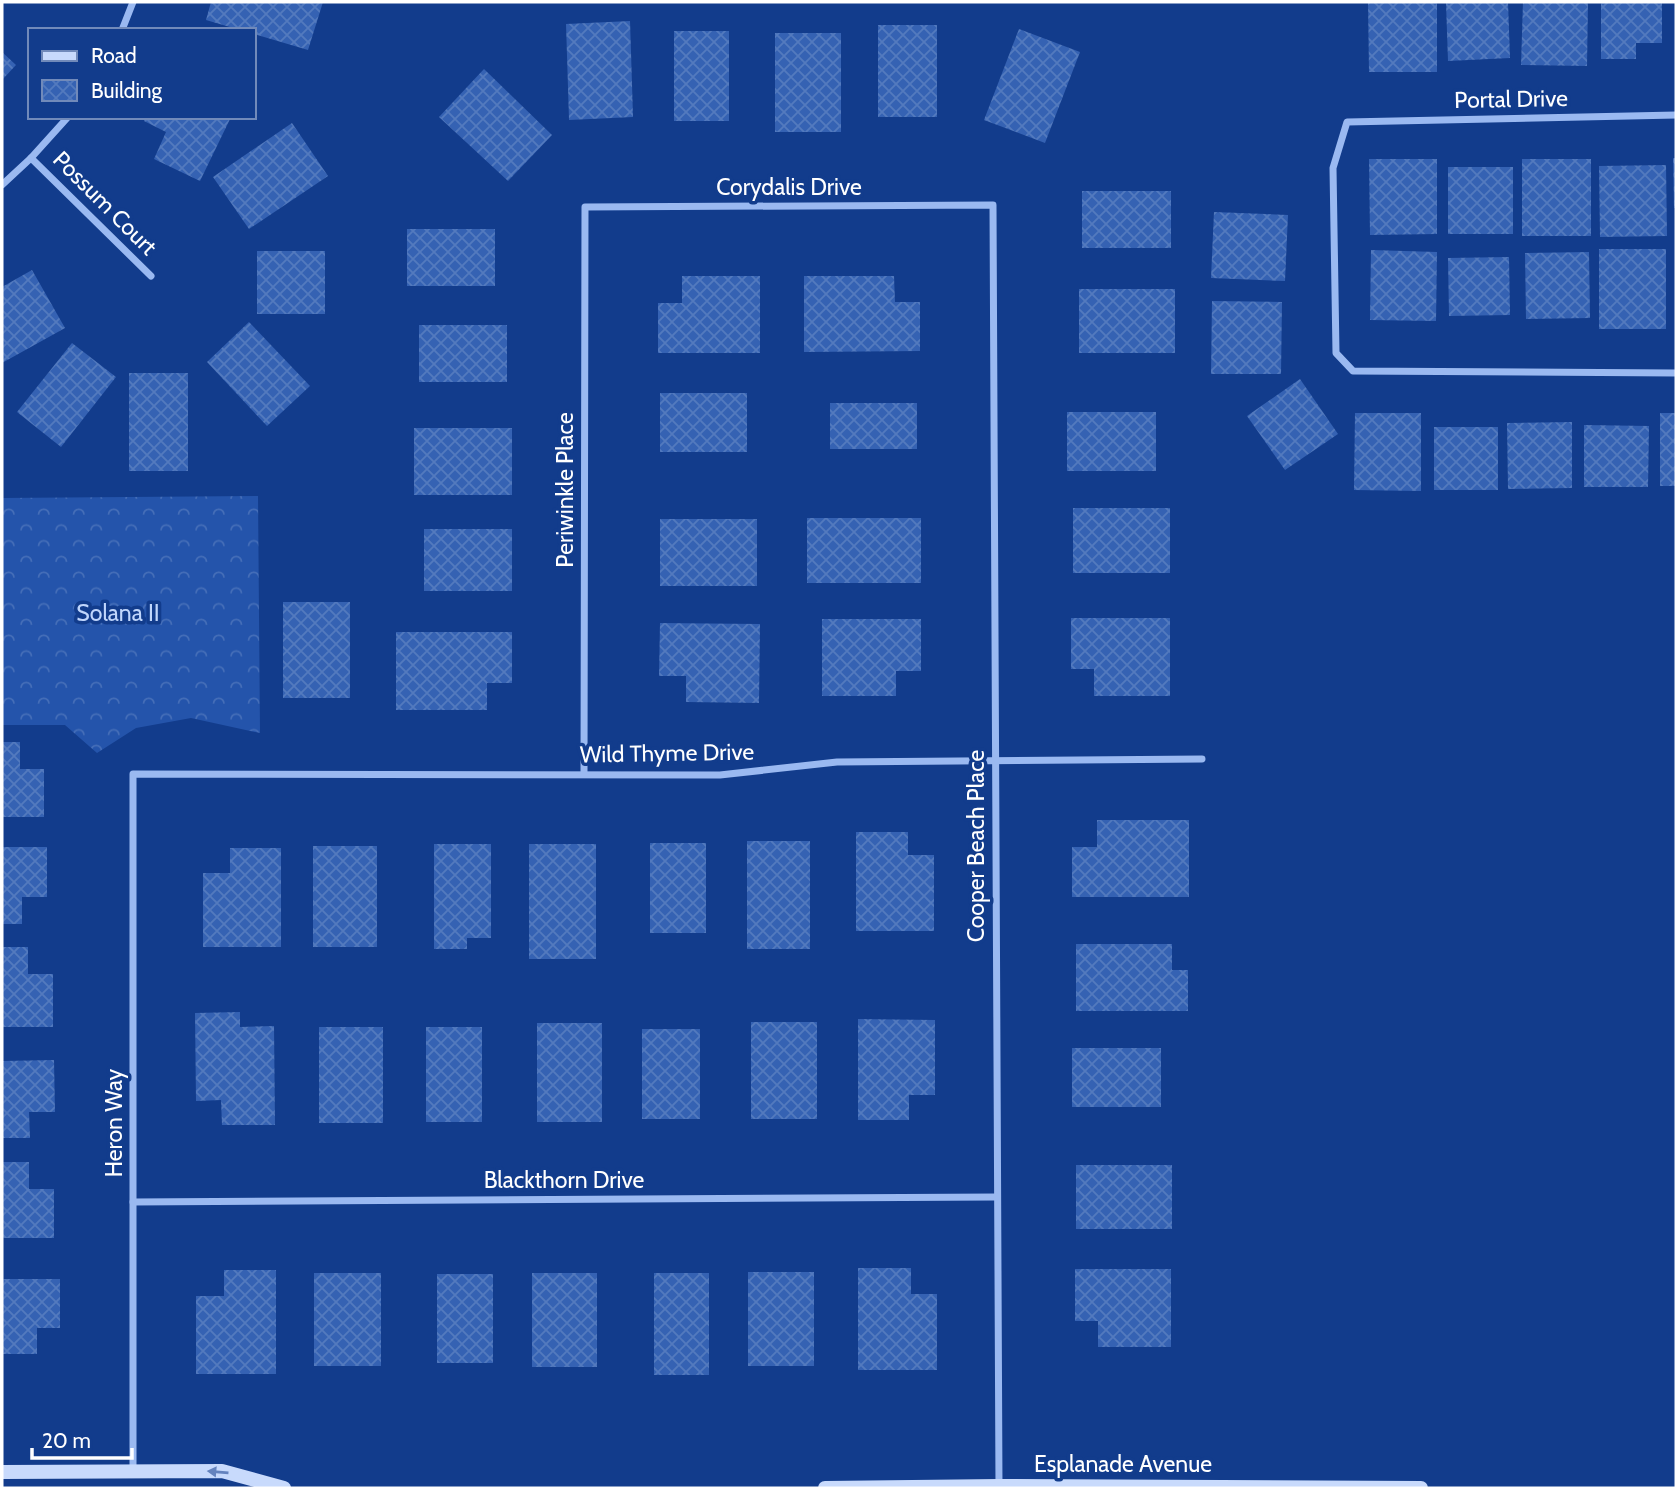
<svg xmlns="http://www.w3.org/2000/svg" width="1678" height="1490" viewBox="0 0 1678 1490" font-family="Cabin,sans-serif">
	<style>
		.forest { fill: url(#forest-crowns) }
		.building { fill: url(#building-cross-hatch) }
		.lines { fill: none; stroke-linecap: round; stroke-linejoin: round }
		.minor { stroke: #9ab9f1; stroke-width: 7 }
		.secondary { stroke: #c8dafc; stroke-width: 14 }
		.oneway { fill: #6483be }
		.labels { text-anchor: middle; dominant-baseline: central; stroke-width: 7; stroke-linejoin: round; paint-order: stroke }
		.street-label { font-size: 23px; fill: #fff; stroke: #123c8c }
		.park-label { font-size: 23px; fill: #c0d6fc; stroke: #123c8c }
	</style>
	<defs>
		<pattern id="forest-crowns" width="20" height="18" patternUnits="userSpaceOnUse" patternTransform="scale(1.75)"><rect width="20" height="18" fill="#2454ab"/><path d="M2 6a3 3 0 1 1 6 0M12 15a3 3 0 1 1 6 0" fill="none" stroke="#456eb8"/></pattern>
		<pattern id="building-cross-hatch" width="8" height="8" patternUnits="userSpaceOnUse" patternTransform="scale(1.75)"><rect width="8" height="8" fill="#3562b3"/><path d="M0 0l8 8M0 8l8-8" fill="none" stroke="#537abe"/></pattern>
	</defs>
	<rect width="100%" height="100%" fill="#123c8c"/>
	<polygon class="forest" points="258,496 260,733 191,718 136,728 97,753 65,725 2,725 2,498"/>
	<g class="building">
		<polygon points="211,2 323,2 308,50 254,34 254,30 240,30 206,20"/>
		<polygon points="1368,2 1437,2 1437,72 1369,72"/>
		<polygon points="1485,2 1508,2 1510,58 1448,61 1446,3"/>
		<polygon points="1523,2 1588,2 1587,66 1521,65"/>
		<polygon points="1601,2 1662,2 1662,43 1636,43 1636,59 1601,59"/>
		<polygon points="630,21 633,117 569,120 566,24"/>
		<rect x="878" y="25" width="59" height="92"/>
		<polygon points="1019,29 1080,52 1045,143 984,120"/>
		<rect x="674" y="31" width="55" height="90"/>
		<rect x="775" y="33" width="66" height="99"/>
		<polygon points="2,52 16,65 2,80"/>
		<polygon points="484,69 552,135 508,181 439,117"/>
		<polygon points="146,117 231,117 200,181 154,159 166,132 144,121"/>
		<polygon points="292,123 328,176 249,229 213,177"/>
		<polygon points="1673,158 1676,158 1676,208 1674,208"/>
		<polygon points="1369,159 1437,159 1437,234 1370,235"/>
		<rect x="1522" y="159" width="69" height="77"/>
		<polygon points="1666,165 1667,236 1600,237 1599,166"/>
		<rect x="1448" y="167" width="65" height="67"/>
		<rect x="1082" y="191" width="89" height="57"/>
		<polygon points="1214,212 1288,215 1285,281 1211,278"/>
		<rect x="407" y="229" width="88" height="57"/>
		<rect x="1599" y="249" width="67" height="80"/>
		<polygon points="1371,250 1437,252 1436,321 1370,320"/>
		<rect x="257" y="251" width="68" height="63"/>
		<polygon points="1589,252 1590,318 1526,319 1525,253"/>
		<polygon points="1509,257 1510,315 1449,316 1448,258"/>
		<polygon points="32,270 65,328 2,363 2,287"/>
		<polygon points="682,276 760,276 760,353 658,353 658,303 682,303"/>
		<polygon points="804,276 894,276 895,302 920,302 920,351 804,352"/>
		<rect x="1079" y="289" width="96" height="64"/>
		<polygon points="1212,301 1282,302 1281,374 1211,374"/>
		<polygon points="249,322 310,386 267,426 207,362"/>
		<rect x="419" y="325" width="88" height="57"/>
		<polygon points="72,343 116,377 61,447 17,412"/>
		<rect x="129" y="373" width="59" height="98"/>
		<polygon points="1300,379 1338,434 1285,470 1247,416"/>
		<rect x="660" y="393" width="87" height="59"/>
		<rect x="830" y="403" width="87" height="46"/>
		<rect x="1067" y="412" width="89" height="59"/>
		<polygon points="1355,413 1421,413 1421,491 1354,490"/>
		<rect x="1660" y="413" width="16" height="73"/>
		<polygon points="1572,422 1572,488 1508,489 1507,423"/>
		<polygon points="1584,425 1649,426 1648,487 1584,487"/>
		<rect x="1434" y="427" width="64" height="63"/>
		<rect x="414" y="428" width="98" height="67"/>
		<rect x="1073" y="508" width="97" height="65"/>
		<rect x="807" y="518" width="114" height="65"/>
		<rect x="660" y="519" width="97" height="67"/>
		<rect x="424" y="529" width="88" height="62"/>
		<rect x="283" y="602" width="67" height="96"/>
		<polygon points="1071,618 1170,618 1170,696 1094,696 1094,669 1071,669"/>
		<polygon points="822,619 921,619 921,671 896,671 896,696 822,696"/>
		<polygon points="660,623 760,624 759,703 686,702 686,676 659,676"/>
		<polygon points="396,632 512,632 512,683 487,683 487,710 396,710"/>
		<polygon points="2,742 20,742 20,769 44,769 44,817 2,817"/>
		<polygon points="1097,820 1189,820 1189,897 1072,897 1072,847 1097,847"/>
		<polygon points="856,832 908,832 908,855 934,855 934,931 856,931"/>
		<rect x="747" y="841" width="63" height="108"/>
		<rect x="650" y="843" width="56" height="90"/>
		<polygon points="434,844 491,844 491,938 467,938 467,949 434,949"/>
		<rect x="529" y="844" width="67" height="115"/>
		<rect x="313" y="846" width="64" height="101"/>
		<polygon points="2,847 47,847 47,897 22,897 22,924 2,924"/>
		<polygon points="230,848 281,848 281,947 203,947 203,873 230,873"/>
		<polygon points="1076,944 1172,944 1172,970 1188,970 1188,1011 1076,1011"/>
		<polygon points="2,947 28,947 28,974 53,974 53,1027 2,1027"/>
		<polygon points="240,1012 240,1027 274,1026 275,1125 222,1125 221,1100 196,1101 195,1013"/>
		<polygon points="858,1019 935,1020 935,1095 909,1095 909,1120 858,1120"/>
		<rect x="751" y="1022" width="66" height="97"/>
		<rect x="537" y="1023" width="65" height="99"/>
		<rect x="319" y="1027" width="64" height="96"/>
		<rect x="426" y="1027" width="56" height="95"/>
		<rect x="642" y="1029" width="58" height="90"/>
		<rect x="1072" y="1048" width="89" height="59"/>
		<polygon points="54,1060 55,1112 29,1112 30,1138 2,1138 2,1061"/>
		<polygon points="2,1162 29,1162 29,1189 54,1189 54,1238 2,1238"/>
		<rect x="1076" y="1165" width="96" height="64"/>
		<polygon points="858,1268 911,1268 911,1294 937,1294 937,1370 858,1370"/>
		<polygon points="1075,1269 1171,1269 1171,1347 1098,1347 1098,1321 1075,1321"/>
		<polygon points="224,1270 276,1270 276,1374 196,1374 196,1296 224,1296"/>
		<rect x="748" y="1272" width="66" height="94"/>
		<rect x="314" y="1273" width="67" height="93"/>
		<rect x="532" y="1273" width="65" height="94"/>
		<rect x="654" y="1273" width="55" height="102"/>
		<rect x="437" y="1274" width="56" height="89"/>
		<polygon points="2,1279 60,1279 60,1328 37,1328 37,1354 2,1354"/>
	</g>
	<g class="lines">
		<g class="minor">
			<polyline points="122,30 133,2"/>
			<polyline points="1676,115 1347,122 1333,168 1336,353 1353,371 1676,373"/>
			<polyline points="31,158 151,276"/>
			<polyline points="2,185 31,158 68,117"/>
			<polyline points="584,774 585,207 993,205 999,1486"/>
			<polyline points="133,1202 996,1197"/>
			<polyline points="133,1471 133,774 720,775 837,762 1202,759"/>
		</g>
		<g class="secondary">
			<polyline points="2,1472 222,1471 284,1488"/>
			<polyline points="825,1488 999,1486 1421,1488"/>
		</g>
	</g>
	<defs><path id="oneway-solid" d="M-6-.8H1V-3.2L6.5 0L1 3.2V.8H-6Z" transform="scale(1.75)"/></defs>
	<use class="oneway" href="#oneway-solid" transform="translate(218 1472) rotate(-175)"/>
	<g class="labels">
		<g class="street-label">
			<text transform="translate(1511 99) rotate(-1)">Portal Drive</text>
			<text x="789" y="187">Corydalis Drive</text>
			<text transform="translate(105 203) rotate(45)">Possum Court</text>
			<text transform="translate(565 490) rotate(-90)">Periwinkle Place</text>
			<text transform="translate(667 753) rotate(-1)">Wild Thyme Drive</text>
			<text transform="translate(976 846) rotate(-90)">Cooper Beach Place</text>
			<text transform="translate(114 1123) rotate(-90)">Heron Way</text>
			<text x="564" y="1180">Blackthorn Drive</text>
			<text x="1123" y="1464">Esplanade Avenue</text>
		</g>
		<g class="park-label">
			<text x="118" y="613">Solana II</text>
		</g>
	</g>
	<rect width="1678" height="1490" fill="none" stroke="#ffffff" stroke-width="7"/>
	<rect x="28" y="28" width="228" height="91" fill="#123c8c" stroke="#718aba" stroke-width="2"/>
	<rect x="42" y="51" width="35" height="10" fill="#c8dafc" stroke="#718aba" stroke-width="2"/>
	<text x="91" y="63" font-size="21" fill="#ffffff">Road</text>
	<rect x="42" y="80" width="35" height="21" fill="url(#building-cross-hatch)" stroke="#718aba" stroke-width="2"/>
	<text x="91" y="98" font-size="21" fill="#ffffff">Building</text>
	<path d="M32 1448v10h100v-10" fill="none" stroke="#ffffff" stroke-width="3.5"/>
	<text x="42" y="1448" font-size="21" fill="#ffffff" stroke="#123c8c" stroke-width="5" paint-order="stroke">20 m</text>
</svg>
